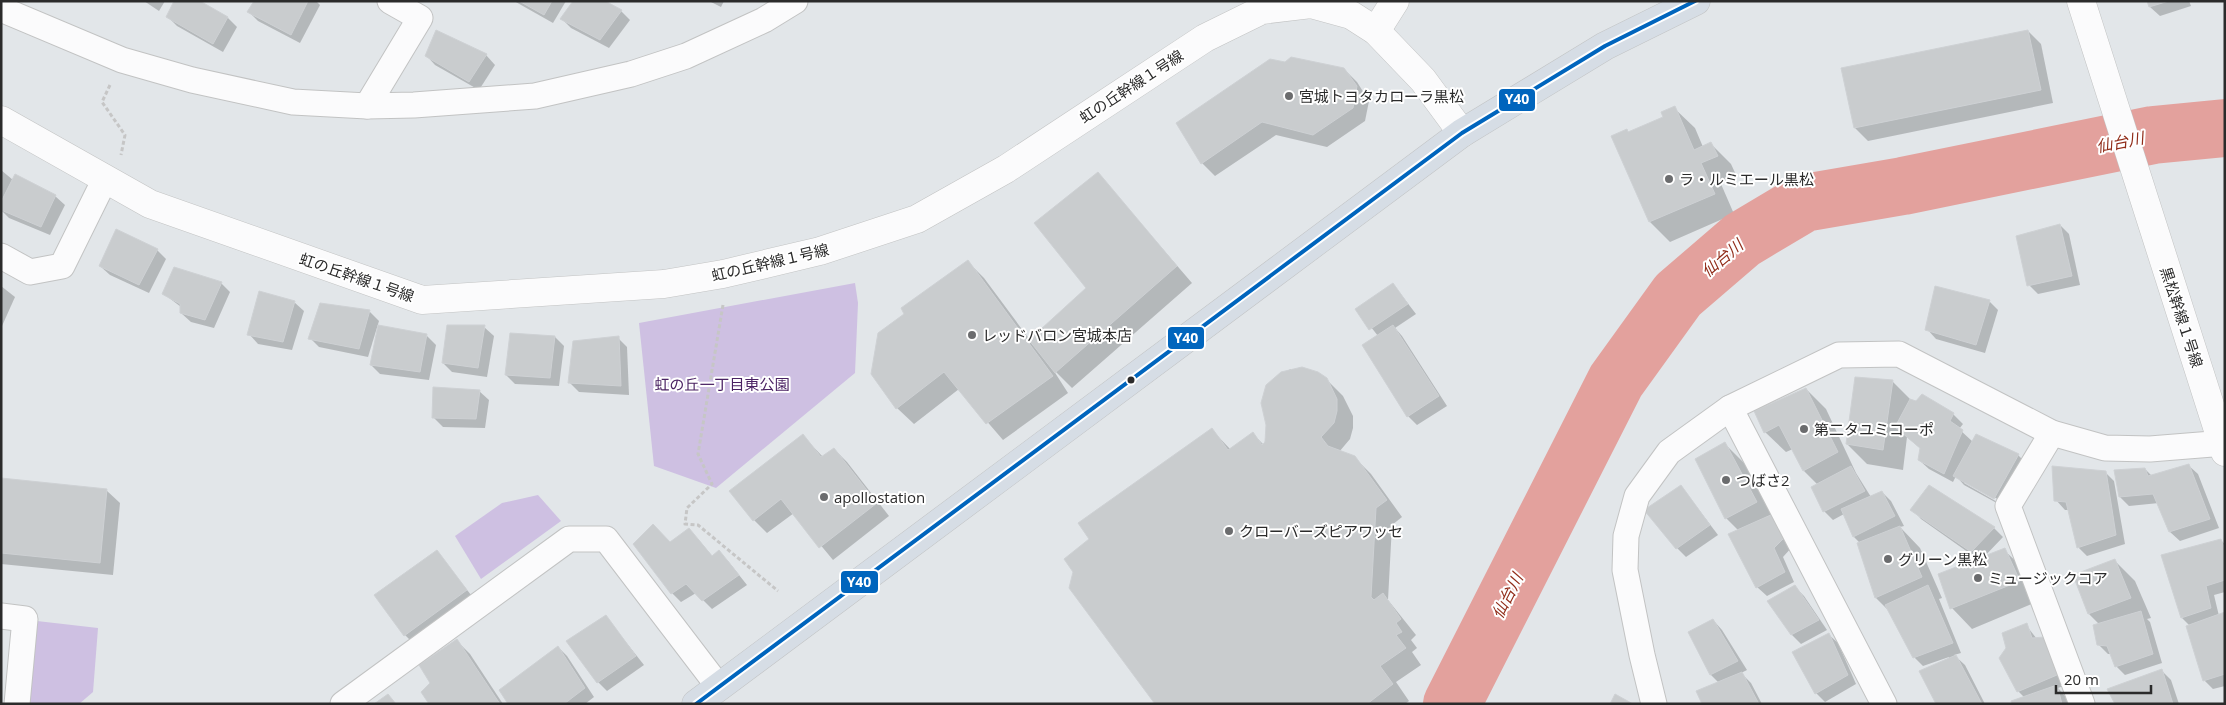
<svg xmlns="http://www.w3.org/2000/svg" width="2226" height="705" viewBox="0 0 2226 705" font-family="'Open Sans','Noto Sans JP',sans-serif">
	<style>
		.green { fill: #cec0e2 }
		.shadow { fill: #0003; fill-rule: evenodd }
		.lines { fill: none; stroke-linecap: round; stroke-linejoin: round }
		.river { stroke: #e3a19d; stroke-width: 58 }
		.building { fill: #c9ccce; stroke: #ced1d4 }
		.street-casing { stroke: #c2c3c3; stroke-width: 27 }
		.secondary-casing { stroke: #c2c3c3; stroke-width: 29 }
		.primary-casing { stroke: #c2c4c5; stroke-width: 29 }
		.path { stroke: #c6c6c6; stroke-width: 3; stroke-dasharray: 4 2.5; stroke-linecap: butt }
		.street { stroke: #fbfbfc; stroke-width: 25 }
		.secondary { stroke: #fbfbfc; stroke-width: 28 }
		.primary { stroke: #d6dde5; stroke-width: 28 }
		.bus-1-casing { stroke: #fff; stroke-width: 8 }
		.bus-1 { stroke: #0065bd; stroke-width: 4 }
		.poi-dot { fill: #6b6c6e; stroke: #fff; stroke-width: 2 }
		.bus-dot { fill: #2b2b2b; stroke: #fff; stroke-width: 2 }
		.labels { text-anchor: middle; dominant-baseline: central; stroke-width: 4; stroke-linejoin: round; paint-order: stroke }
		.street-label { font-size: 15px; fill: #2b2b2b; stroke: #fff }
		.poi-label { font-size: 15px; fill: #2b2b2b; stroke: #fff; text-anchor: start }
		.park-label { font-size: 15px; fill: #492162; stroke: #fff }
		.water-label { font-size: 16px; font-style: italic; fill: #912d1a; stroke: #fff }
		.line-badge { stroke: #fff; stroke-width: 2 }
		.badge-label { font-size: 14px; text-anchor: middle; font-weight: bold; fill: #fff }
	</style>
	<rect width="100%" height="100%" fill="#e2e6e9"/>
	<g class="green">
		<polygon points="855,283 858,303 855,373 716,488 654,466 639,323"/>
		<polygon points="538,495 561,521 481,579 455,536 502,503"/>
		<polygon points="37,621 98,628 93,692 79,704 28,704"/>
	</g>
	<g class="shadow">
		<polygon points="144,1 165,1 159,11"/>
		<polygon points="255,1 316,1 320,5 300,43 258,21 249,12"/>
		<polygon points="514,1 566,1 553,23"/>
		<polygon points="602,1 621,11 630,20 609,48 571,28 562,19"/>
		<polygon points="709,1 724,1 721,7"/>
		<polygon points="2149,1 2189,1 2191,6 2160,16 2150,7"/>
		<polygon points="167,16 228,18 237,27 223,52 177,26"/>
		<polygon points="2028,31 2041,44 2053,103 1868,141 1855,128"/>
		<polygon points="426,55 486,55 495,65 479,90 435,65"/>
		<polygon points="1285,63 1344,69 1357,82 1369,101 1365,121 1327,147 1276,135 1215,176 1202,163 1178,124"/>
		<polygon points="1674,108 1695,128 1703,147 1711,144 1731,164 1737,177 1721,184 1734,214 1670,242 1650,222 1627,131 1629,133 1665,117"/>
		<polygon points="1,170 13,180 55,196 65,205 50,235 9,218 1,210"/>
		<polygon points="1098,174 1192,283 1072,388 1052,368 1068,393 1003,440 959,389 914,424 897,408 873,374 906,315 968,262 984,278 1030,340 1088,288"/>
		<polygon points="2060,225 2069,234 2080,285 2038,294 2029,285"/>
		<polygon points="157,250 166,259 149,293 110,275 100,266"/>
		<polygon points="221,283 230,292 214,328 191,322 181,313 181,307 164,294"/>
		<polygon points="1393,284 1416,314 1395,328 1402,336 1447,406 1417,425 1408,416 1378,336 1357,309"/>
		<polygon points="1,286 15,297 2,326 1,326"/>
		<polygon points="1989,301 1998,310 1985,353 1936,339 1927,329"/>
		<polygon points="294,302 304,311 292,350 258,344 249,334"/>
		<polygon points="321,304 370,312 379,321 368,357 319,347 310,338"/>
		<polygon points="484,327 494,336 487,377 452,372 443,363"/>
		<polygon points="426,335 436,345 429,380 380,374 371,365"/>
		<polygon points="555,337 564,346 559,386 515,384 506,375"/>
		<polygon points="618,338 627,347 629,395 579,392 570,383"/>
		<polygon points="1291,369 1310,370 1326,379 1343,396 1353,416 1353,428 1350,439 1339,452 1354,457 1371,474 1402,517 1392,525 1388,600 1416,635 1411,640 1417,648 1412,652 1421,665 1396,682 1409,701 1405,704 1157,704 1091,540 1212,430 1231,450 1253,434 1264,445 1282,373"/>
		<path d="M 1892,381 L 1912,401 L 1916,402 L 1922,395 L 1953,414 L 1963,424 L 1959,429 L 1973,442 L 2018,455 L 2027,464 L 2004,507 L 1964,485 L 1956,476 L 1953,482 L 1929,469 L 1919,460 L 1921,449 L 1907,437 L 1903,470 L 1867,464 L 1847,444 ZM 1964,480 L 2001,501 L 1999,503 L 1964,483 Z"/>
		<polygon points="1806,389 1826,409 1856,473 1871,497 1882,492 1891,501 1904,526 1900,527 1920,548 1942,598 1939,599 1961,653 1954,655 1965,665 1985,704 1937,704 1949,657 1923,666 1914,657 1891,613 1876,598 1860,543 1854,537 1844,514 1833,520 1824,511 1818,485 1804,471 1793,449 1786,452 1765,432 1756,411"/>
		<polygon points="479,391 489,400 485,428 443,427 433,417"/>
		<polygon points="803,436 823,457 834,449 847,462 889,516 833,560 794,513 767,533 754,520"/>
		<polygon points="1725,444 1745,464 1792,547 1783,557 1794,582 1767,596 1757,587 1739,531 1726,518"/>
		<polygon points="2188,465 2198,474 2219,528 2180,541 2170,532 2159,503 2129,506 2120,497 2145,469 2152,476"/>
		<polygon points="2105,472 2114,481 2125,544 2087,556 2078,547 2069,510 2065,510 2056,500"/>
		<polygon points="1,480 106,490 120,503 113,575 1,564"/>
		<polygon points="1681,486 1718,535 1686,557 1677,548"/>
		<polygon points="1929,487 1994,528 2003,537 1983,558 2004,550 2025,570 2039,601 1972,629 1952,608 1979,560 1921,519 1912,509"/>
		<polygon points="698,539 713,557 728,561 747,585 712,609 696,593 681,602 672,593"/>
		<polygon points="2220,540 2225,544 2225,592 2214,595 2219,616 2225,614 2225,686 2213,689 2204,680 2190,626 2182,618"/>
		<polygon points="437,552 475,600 414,644 405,635"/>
		<polygon points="2115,561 2135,581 2151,618 2147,619 2150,622 2162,663 2125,675 2116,666 2111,654 2108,654 2098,644 2100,625 2089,614 2075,576"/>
		<polygon points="1795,587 1804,596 1827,630 1801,644 1792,635"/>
		<polygon points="606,617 644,665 607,691 598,682"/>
		<polygon points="1713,620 1722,630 1747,670 1741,673 1751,683 1762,704 1703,704 1719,683 1711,675 1689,633"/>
		<polygon points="2026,625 2037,639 2044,638 2066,685 2058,688 2065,696 2068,704 2013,704 2024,697 2018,691"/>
		<polygon points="1828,634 1838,643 1856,684 1825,702 1816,693"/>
		<polygon points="457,641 470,654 503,704 430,704 432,683"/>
		<polygon points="558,647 567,656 594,697 585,704 510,704"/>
		<polygon points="2162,671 2171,680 2179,704 2116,704"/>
	</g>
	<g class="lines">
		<polyline class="river" points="1452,704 1616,381 1678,295 1742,240 1804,203 1903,186 2153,135 2225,128"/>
	</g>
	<g class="building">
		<polygon points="174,1 200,1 228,17 213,44 166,17"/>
		<polygon points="254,1 308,1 291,35 247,12"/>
		<polygon points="519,1 552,1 544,15"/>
		<polygon points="573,1 605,1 622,10 600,40 560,19"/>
		<polygon points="2147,1 2169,1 2149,7"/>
		<polygon points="436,30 487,54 469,82 425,56"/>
		<polygon points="2028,30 2041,90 1854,128 1841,68"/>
		<polygon points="1291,57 1344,68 1357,86 1353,108 1313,135 1262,122 1201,164 1176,123 1270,59 1285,62"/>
		<polygon points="1675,106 1694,150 1711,142 1718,156 1701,163 1715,194 1649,222 1611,136 1627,129 1628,132 1663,117 1661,112"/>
		<polygon points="1098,172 1177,266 1055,373 1029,340 1086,288 1034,223"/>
		<polygon points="15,174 56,195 41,227 1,210 1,202"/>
		<polygon points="2060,224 2072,276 2027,286 2016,236"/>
		<polygon points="116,229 158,249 139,285 99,266"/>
		<polygon points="968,260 1053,376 986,424 944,372 896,409 871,374 878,333 904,314 901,308"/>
		<polygon points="174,267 222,282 205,320 180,313 180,304 162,294"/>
		<polygon points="1393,283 1408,304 1369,330 1355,309"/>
		<polygon points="1935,286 1990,300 1976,345 1925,330"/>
		<polygon points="259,291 295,301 283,342 247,335"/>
		<polygon points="320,303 370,310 359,349 308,339"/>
		<polygon points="378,325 427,334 420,372 370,365"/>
		<polygon points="447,325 485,325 478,368 442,363"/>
		<polygon points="1393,325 1439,396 1407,417 1362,345"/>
		<polygon points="510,333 555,336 550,378 505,375"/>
		<polygon points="619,336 621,386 568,383 573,341"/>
		<polygon points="1302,367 1318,372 1327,378 1337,399 1337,411 1334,423 1321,437 1328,446 1355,456 1387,500 1376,508 1371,597 1374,600 1383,593 1401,619 1396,623 1402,632 1396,635 1406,648 1380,666 1393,684 1367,704 1155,704 1069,588 1073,572 1064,559 1089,539 1078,523 1212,428 1228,450 1253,432 1262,445 1265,442 1266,425 1261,403 1266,385 1281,372"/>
		<polygon points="1855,377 1893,380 1883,450 1846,444"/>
		<polygon points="433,387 480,390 476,419 432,418"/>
		<polygon points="1806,388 1838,452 1803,471 1779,425 1764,433 1754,411"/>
		<polygon points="1922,394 1954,413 1950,421 1963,430 1944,474 1918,460 1920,448 1895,427 1910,399 1916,401"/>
		<polygon points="803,434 821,457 834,448 877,503 819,548 781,499 753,521 729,491"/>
		<polygon points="1976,434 2019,454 1994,499 1953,476"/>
		<polygon points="1725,442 1757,502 1725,519 1695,459"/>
		<polygon points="2189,464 2210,519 2169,532 2153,494 2119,497 2114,470 2145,468 2148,476"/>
		<polygon points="1851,466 1865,491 1823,512 1811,487"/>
		<polygon points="2052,466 2106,471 2116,535 2077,548 2066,502 2054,501"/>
		<polygon points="1,478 107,489 100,563 1,553"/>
		<polygon points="1681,485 1710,525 1676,549 1644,510"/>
		<polygon points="1929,485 1995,527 1971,552 1910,510"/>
		<polygon points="1882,491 1895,516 1853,537 1841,509"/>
		<polygon points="1773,514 1784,538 1774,548 1785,572 1756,588 1728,534"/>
		<polygon points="653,524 670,542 689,528 712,556 719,550 739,575 702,601 686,584 671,594 633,544"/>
		<polygon points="1900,526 1922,577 1875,598 1857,543"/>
		<polygon points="2221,539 2225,550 2225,580 2206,586 2211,608 2181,618 2161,555"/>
		<polygon points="2005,548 2020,581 1950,609 1938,574"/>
		<polygon points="437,550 467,590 404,636 374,595"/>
		<polygon points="2115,559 2131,598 2088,614 2073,575"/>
		<polygon points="1795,585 1819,620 1791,635 1767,601"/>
		<polygon points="1928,585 1953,643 1913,658 1885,605"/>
		<polygon points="2141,611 2153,654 2115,667 2107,646 2097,645 2093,625"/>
		<polygon points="2225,612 2225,674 2203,681 2186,626"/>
		<polygon points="606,615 636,656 597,683 566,641"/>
		<polygon points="1713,619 1738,661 1710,675 1688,632"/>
		<polygon points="2027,623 2032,638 2044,637 2057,675 2017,692 1999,658 2006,648 2002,633"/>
		<polygon points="1829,633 1848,675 1815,694 1792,652"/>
		<polygon points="457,639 500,704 429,704 421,692 430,683 419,665"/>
		<polygon points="558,646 585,688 564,704 508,704 499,690"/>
		<polygon points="1956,655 1982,704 1936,704 1919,671"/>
		<polygon points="2162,669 2173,704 2115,704 2107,689"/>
		<polygon points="1742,672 1759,704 1702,704 1696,691"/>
		<polygon points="2057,685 2062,704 2012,704 2011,701"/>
		<polygon points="388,694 396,704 374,704"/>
		<polygon points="1615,694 1633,704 1610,704"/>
	</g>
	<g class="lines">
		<defs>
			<g id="street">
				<polyline points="1,9 122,60 192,80 293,102 367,106 414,105 535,96 631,74 686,56 764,20 795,1"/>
				<polyline points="367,106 420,18 390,1"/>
				<polyline points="1,256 30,272 62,266 105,179"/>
				<polyline points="1730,408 1884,704"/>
				<polyline points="2052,433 2008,506 2082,704"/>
				<polyline points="1,616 25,619 17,704"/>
				<polyline points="343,704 569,539 606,539 719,687"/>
				<polyline points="1654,704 1642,655 1625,570 1626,536 1637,496 1669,452 1730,408 1839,355 1899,354 2052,433 2105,448 2150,449 2225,443"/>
			</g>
			<g id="secondary">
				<polyline points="2081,1 2225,452"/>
				<polyline points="1376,31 1395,1"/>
				<polyline points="1,120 150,204 422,300 664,284 723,274 820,251 917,219 1006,169 1205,38 1262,10 1311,4 1351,15 1376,31 1423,80 1462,133"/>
			</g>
			<polyline id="primary" points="696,704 1462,133 1605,46 1696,1"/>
		</defs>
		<use href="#street" class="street-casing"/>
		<use href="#secondary" class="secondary-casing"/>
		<use href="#primary" class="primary-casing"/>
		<g class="path">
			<polyline points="110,85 102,102 125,135 121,155"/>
			<polyline points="723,305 698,454 712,484 687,508 685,524 698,525 778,591"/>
		</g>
		<use href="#street" class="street"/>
		<use href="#secondary" class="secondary"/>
		<use href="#primary" class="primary"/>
		<defs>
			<polyline id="bus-1" points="696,704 1462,133 1605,46 1695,1"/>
		</defs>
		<use href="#bus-1" class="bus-1-casing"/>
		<use href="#bus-1" class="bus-1"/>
	</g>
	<g class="poi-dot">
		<circle cx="1289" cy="96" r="5"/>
		<circle cx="1669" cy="179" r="5"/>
		<circle cx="972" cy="335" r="5"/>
		<circle cx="1804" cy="429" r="5"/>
		<circle cx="1726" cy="480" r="5"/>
		<circle cx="824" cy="497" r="5"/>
		<circle cx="1229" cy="531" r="5"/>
		<circle cx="1888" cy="559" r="5"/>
		<circle cx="1978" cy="578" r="5"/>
	</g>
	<circle class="bus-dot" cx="1131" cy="380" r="4.5"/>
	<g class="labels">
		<g class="street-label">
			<text transform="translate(1131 86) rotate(-33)">虹の丘幹線１号線</text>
			<text transform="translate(770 262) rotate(-13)">虹の丘幹線１号線</text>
			<text transform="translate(357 277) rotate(19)">虹の丘幹線１号線</text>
			<text transform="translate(2182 317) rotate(72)">黒松幹線１号線</text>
		</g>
		<g class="poi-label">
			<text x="1299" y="96">宮城トヨタカローラ黒松</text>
			<text x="1679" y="179">ラ・ルミエール黒松</text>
			<text x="982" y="335">レッドバロン宮城本店</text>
			<text x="1814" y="429">第二タユミコーポ</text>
			<text x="1736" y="480">つばさ2</text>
			<text x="834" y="497">apollostation</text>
			<text x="1239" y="531">クローバーズピアワッセ</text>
			<text x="1898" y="559">グリーン黒松</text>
			<text x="1988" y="578">ミュージックコア</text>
		</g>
		<g class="park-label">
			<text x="722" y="384">虹の丘一丁目東公園</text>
		</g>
		<g class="water-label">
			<text transform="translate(2120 142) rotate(-11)">仙台川</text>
			<text transform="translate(1722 258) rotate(-40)">仙台川</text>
			<text transform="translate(1507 596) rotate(-63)">仙台川</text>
		</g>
	</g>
	<g class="line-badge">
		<rect x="1498" y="88" width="38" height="24" rx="5" fill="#0065bd"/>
		<rect x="1167" y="326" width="38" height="24" rx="5" fill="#0065bd"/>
		<rect x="840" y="570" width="39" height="24" rx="5" fill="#0065bd"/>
	</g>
	<g class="badge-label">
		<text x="1517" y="104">Y40</text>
		<text x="1186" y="343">Y40</text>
		<text x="859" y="587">Y40</text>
	</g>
	<rect width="2226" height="705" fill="none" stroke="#2b2b2b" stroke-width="5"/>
	<path d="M2056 685v8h95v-8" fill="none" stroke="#2b2b2b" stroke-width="2.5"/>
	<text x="2064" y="685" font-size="15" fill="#2b2b2b" stroke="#ffffff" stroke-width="4" paint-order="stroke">20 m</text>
</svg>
